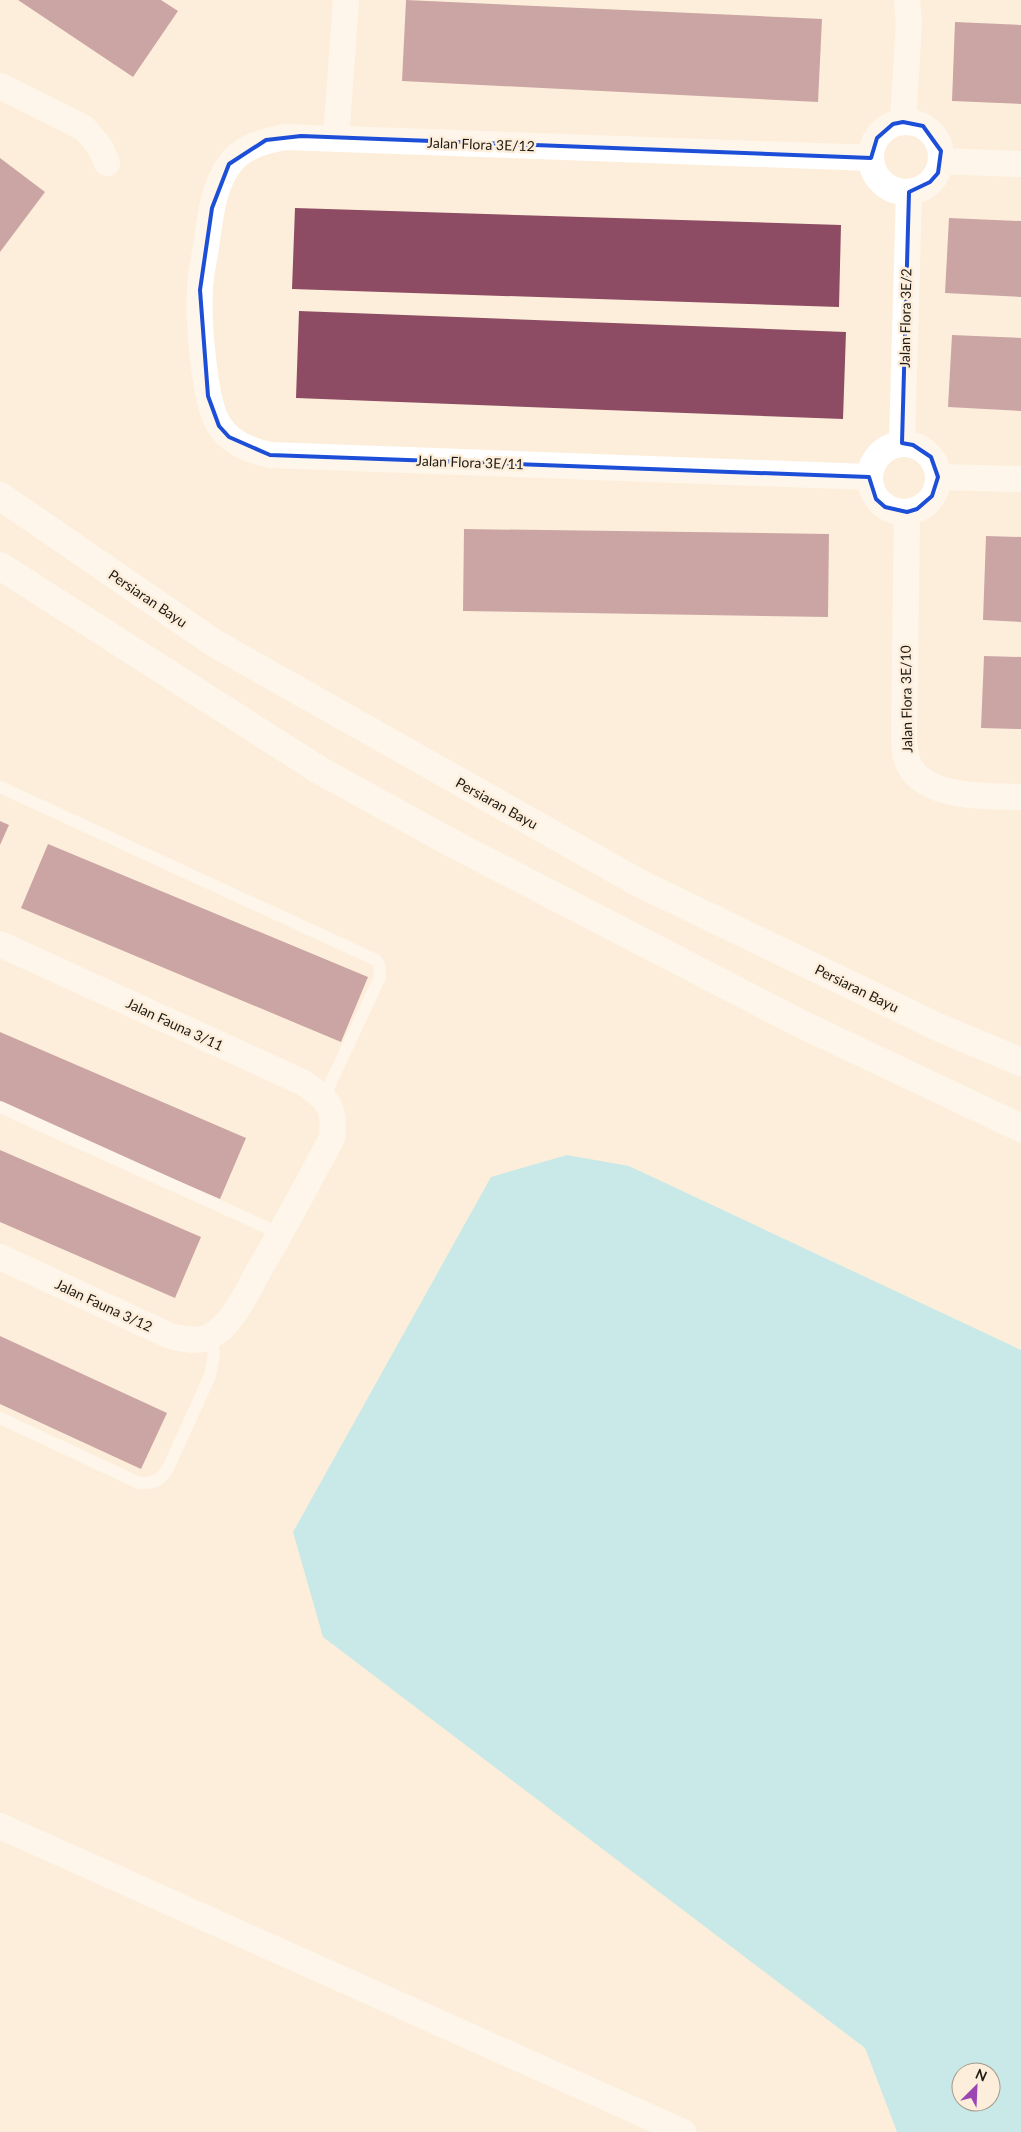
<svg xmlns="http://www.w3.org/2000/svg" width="1021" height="2132" viewBox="0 0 1021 2132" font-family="Lato,sans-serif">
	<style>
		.water { fill: #87e3f5; fill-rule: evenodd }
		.building { fill: #8d4c63 }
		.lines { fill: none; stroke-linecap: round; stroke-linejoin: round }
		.lane { stroke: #fff; stroke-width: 12 }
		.street { stroke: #fff; stroke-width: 26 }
		.secondary { stroke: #fff; stroke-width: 28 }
		.marked { fill: none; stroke: #1d4ed8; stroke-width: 4; stroke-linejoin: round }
		.labels { text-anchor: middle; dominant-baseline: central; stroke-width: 5; stroke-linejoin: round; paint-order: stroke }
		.street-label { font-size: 14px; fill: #1f1a13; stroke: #fdeedb }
	</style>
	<rect width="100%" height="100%" fill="#fdeedb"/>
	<path class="water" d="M 567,1155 L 629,1166 L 1021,1350 L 1021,2132 L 897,2132 L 865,2048 L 323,1637 L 293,1532 L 491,1177 ZM 961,2072 L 991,2072 L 991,2102 L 961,2102 Z"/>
	<g class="building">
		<polygon points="18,0 161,0 178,11 133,77"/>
		<polygon points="406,0 822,19 818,102 402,81"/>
		<polygon points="955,22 1021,25 1021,104 952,101"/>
		<polygon points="0,158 45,192 0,252"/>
		<polygon points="295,208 841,225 839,307 292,289"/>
		<polygon points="949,218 1021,221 1021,297 945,293"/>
		<polygon points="299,311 846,332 843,419 296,398"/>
		<polygon points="952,335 1021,338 1021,411 948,407"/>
		<polygon points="464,529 829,534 828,617 463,611"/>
		<polygon points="986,536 1021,537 1021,622 983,620"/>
		<polygon points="984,656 1021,657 1021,729 981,728"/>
		<polygon points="0,821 9,825 0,845"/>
		<polygon points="48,844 368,977 341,1042 21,908"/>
		<polygon points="0,1032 246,1138 220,1199 0,1104"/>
		<polygon points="0,1150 201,1237 175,1298 0,1222"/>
		<polygon points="0,1336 167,1413 141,1469 0,1404"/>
	</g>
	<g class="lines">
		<g class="lane">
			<polyline points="0,787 376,960 379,964 380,977 324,1097"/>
			<polyline points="0,1107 281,1234"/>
			<path d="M 0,1418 L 139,1483 C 154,1484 162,1480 169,1466 L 210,1376 L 214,1354 L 211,1336"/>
		</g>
		<g class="street">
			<polyline points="0,86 84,128 100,147 107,163"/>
			<polyline points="903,122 909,23 907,0"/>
			<circle cx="906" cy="157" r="35"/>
			<polyline points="336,139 346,0"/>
			<polyline points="941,161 1021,164"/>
			<polyline points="902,443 909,192"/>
			<circle cx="904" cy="478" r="34"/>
			<path d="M 869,477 L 270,455 C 251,451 230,443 219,425 C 204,403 198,318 200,290 C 200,278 203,265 205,253 C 210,224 211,190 229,165 C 241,147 264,141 285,137 L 871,158"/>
			<polyline points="938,477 1021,479"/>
			<path d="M 907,512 L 904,741 C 905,746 905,752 906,757 C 917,800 987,796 1021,797"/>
			<path d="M 0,944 L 304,1083 C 329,1101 335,1106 332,1138 C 308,1183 284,1228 258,1272 C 247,1292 232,1325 211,1336 C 198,1343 184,1339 170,1336 L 0,1257"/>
			<polyline points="0,1826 683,2132"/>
		</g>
		<g class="secondary">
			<polyline points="0,496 214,643 639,883 940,1028 1021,1062"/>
			<polyline points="0,566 319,770 448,841 797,1022 1021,1128"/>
		</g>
	</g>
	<path d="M0 0H1021V2132H0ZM 903,122 L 923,126 L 941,151 L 938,173 L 930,182 L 909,192 L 902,443 L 913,445 L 931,457 L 938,477 L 932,496 L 917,509 L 907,512 L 885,507 L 876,499 L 869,477 L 270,455 L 229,437 L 219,426 L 208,396 L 200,290 L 212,208 L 229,164 L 266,140 L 301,136 L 871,158 L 877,138 L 893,124 Z" fill="#fdeedb" fill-opacity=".55" fill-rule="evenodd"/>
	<path class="marked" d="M 903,122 L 923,126 L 941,151 L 938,173 L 930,182 L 909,192 L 902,443 L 913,445 L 931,457 L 938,477 L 932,496 L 917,509 L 907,512 L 885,507 L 876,499 L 869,477 L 270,455 L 229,437 L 219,426 L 208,396 L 200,290 L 212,208 L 229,164 L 266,140 L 301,136 L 871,158 L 877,138 L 893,124 Z"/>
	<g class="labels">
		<g class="street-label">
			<text transform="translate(481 144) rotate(2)">Jalan Flora 3E/12</text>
			<text transform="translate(905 318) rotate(-89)">Jalan Flora 3E/2</text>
			<text transform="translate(470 462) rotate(2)">Jalan Flora 3E/11</text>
			<text transform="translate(148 598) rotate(34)">Persiaran Bayu</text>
			<text transform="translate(906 699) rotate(-91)">Jalan Flora 3E/10</text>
			<text transform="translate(497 803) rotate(29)">Persiaran Bayu</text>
			<text transform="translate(857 988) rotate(26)">Persiaran Bayu</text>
			<text transform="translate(175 1024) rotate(25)">Jalan Fauna 3/11</text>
			<text transform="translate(104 1305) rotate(25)">Jalan Fauna 3/12</text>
		</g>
	</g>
	<g transform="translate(976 2087) rotate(24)"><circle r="24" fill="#fdeedb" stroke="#a4998b"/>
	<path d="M0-4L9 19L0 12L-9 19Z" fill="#9c46b4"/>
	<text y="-8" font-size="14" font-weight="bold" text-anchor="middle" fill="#1f1a13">N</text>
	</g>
</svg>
